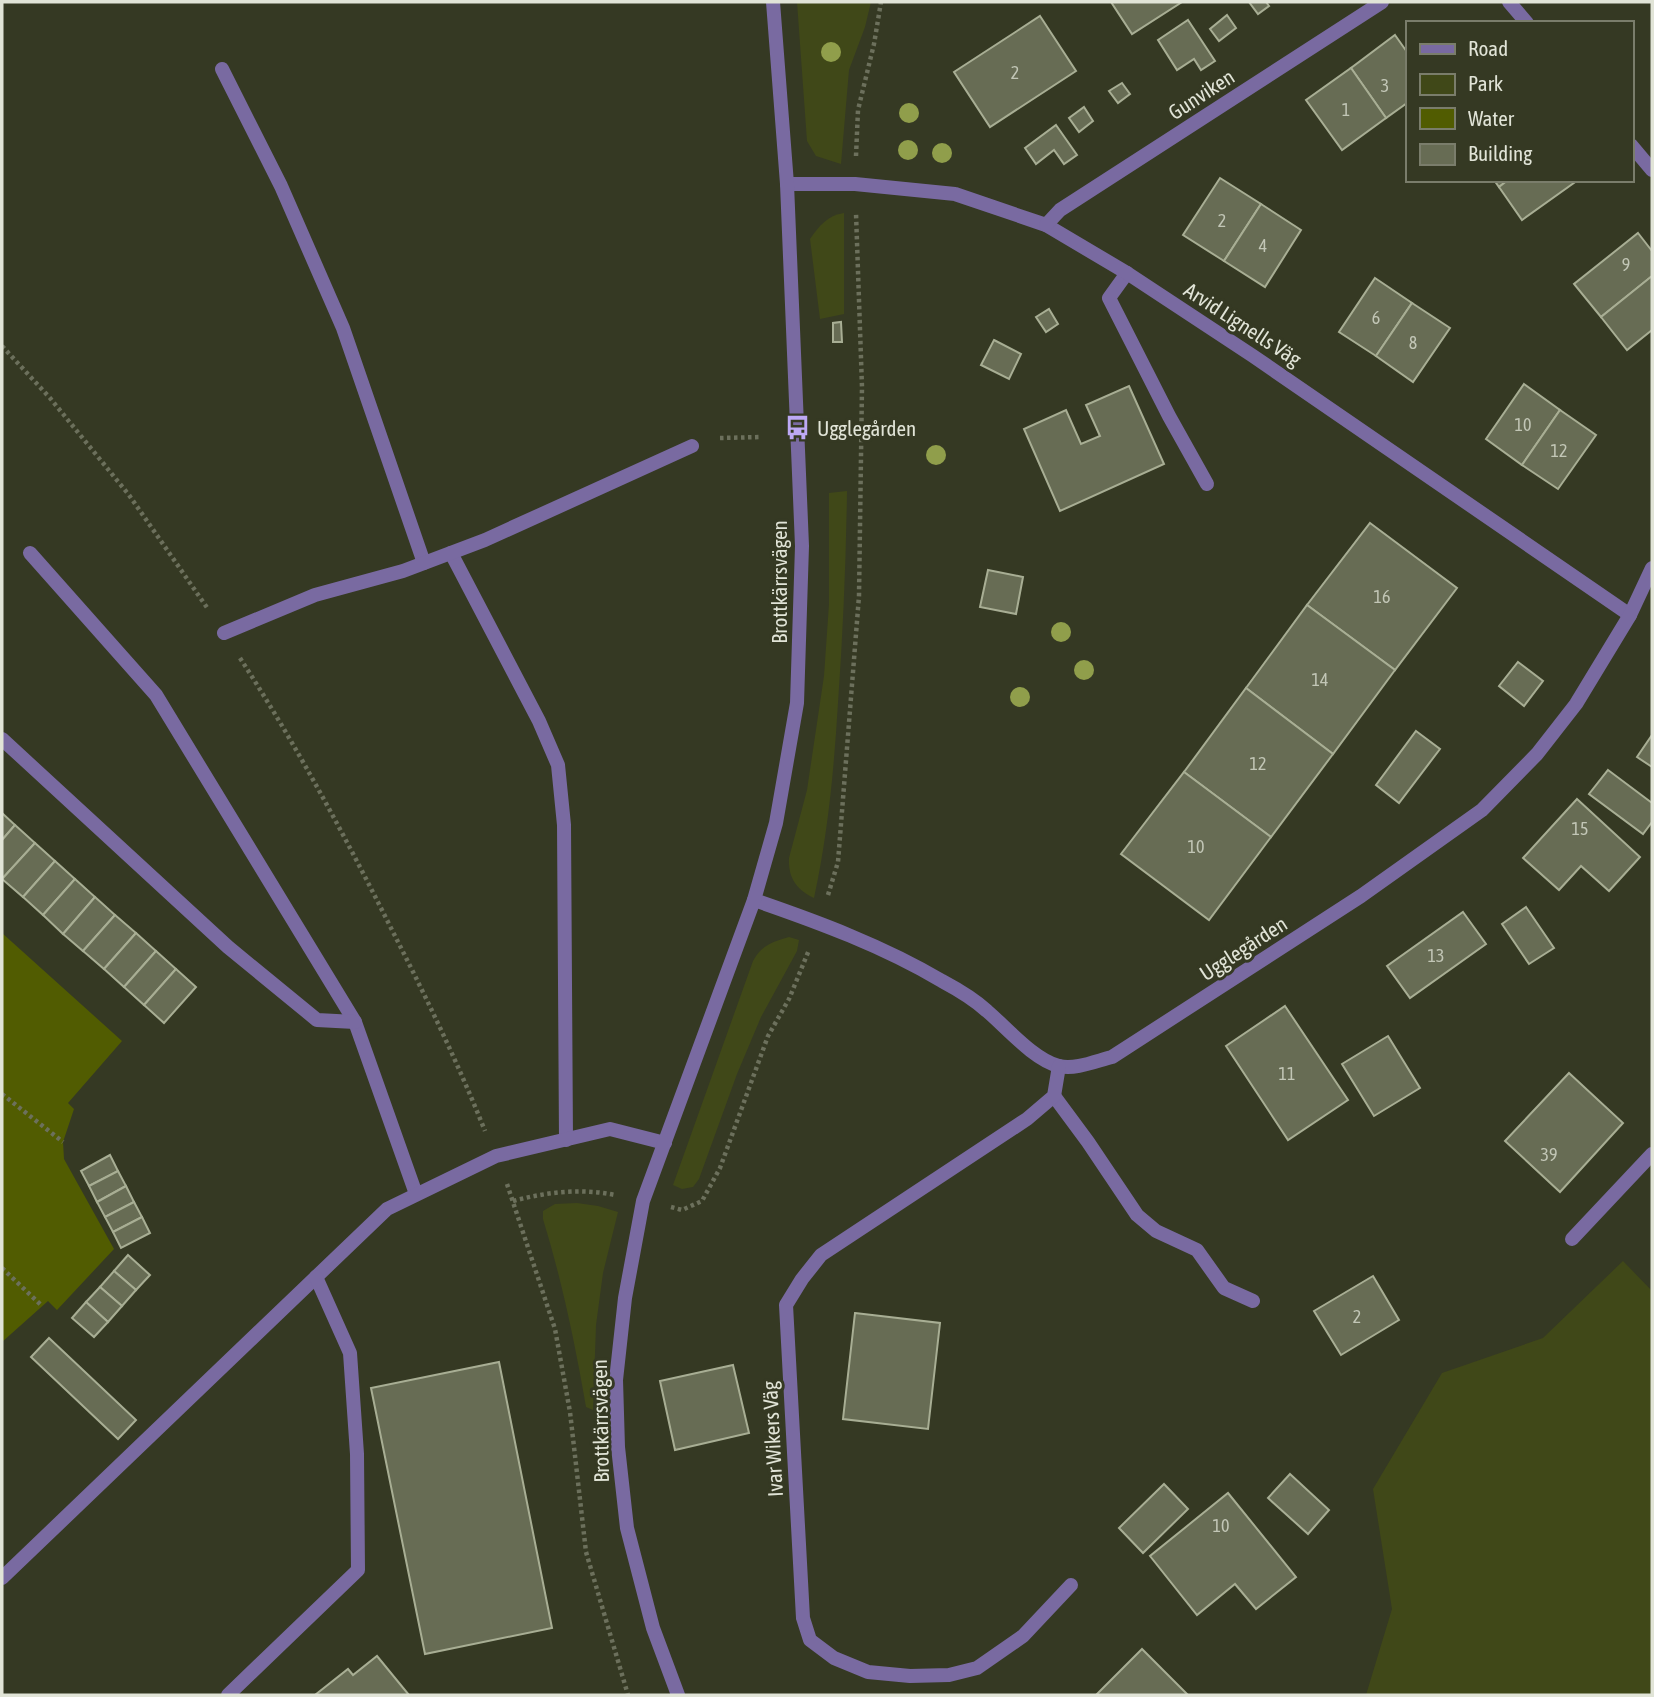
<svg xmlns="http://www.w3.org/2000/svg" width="1654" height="1697" viewBox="0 0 1654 1697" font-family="'Asap Condensed',sans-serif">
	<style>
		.green { fill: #404818 }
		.water { fill: #515c01 }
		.building { fill: #676c54; stroke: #a8ae94; stroke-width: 2 }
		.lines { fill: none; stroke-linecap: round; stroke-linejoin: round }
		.path { stroke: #6c705c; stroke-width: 4.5; stroke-dasharray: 3.5 3.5; stroke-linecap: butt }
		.service { stroke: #796aa1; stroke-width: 14 }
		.minor { stroke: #796aa1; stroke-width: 14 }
		.tertiary { stroke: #796aa1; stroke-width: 14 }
		.tree { fill: #909e4b }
		.labels { text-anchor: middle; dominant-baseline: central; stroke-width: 6; stroke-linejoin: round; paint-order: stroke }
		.number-label { font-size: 18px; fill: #c2c6b6 }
		.street-label { font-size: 21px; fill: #e1e4d7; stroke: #353923 }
		.poi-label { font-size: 21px; fill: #e1e4d7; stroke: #353923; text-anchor: start }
	</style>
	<rect width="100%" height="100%" fill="#353923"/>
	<g class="green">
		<polygon points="797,2 871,2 865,27 849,70 841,164 816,156 807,141"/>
		<path d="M 844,213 L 844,314 L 820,319 L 810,239 C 819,226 828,215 844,213 Z"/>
		<path d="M 847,491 C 846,562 843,632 838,703 C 834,769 828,834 814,898 C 797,890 788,878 789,858 L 807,790 L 824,676 L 829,604 L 829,493 Z"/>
		<path d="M 789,937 L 799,940 L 797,951 L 761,1017 L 737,1074 L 699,1179 L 693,1187 L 682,1189 L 673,1185 L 753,961 C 762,945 772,942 789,937 Z"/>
		<path d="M 577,1203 L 598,1206 L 618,1212 L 603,1273 L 596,1325 L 593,1410 L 586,1407 C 575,1343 562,1281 543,1219 L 543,1211 L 555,1204 Z"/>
		<polygon points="1623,1261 1652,1291 1652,1695 1366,1695 1392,1609 1373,1489 1442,1373 1543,1338"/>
	</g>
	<polygon class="water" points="2,933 122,1041 68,1103 74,1109 63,1142 64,1159 114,1249 57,1310 48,1301 2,1342"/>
	<g class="building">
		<polygon points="1111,2 1182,2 1132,34"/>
		<polygon points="1249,2 1266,2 1269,6 1258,14"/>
		<polygon points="1227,15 1236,28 1219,41 1210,29"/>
		<polygon points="1040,16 1076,71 990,127 954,72"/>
		<polygon points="1188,20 1215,61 1201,70 1194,59 1177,70 1158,40"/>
		<polygon points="1395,35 1407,52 1407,103 1386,118 1351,68"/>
		<polygon points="1351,68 1386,118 1342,150 1306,100"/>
		<polygon points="1122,83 1130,94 1118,103 1109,91"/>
		<polygon points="1084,107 1093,121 1079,132 1069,118"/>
		<polygon points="1056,125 1077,155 1064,164 1054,150 1036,164 1025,148"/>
		<polygon points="1220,178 1261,204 1224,261 1183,235"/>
		<polygon points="1494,180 1508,180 1499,187"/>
		<polygon points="1508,180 1578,180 1522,220 1499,187"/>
		<polygon points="1261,204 1301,230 1265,287 1224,261"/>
		<polygon points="1638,233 1652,251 1652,276 1601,317 1574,284"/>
		<polygon points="1652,276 1652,330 1627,350 1601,317"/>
		<polygon points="1375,278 1412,303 1376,356 1339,332"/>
		<polygon points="1412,303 1450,328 1413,382 1376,356"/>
		<polygon points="1049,309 1058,324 1046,332 1036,317"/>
		<polygon points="841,322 842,342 833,342 833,323"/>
		<polygon points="994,340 1021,354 1009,379 981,365"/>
		<polygon points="1524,384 1560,410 1522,465 1486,439"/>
		<polygon points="1129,386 1164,464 1060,511 1024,429 1066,410 1081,444 1100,436 1086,405"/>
		<polygon points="1560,410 1596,435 1558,489 1522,465"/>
		<polygon points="1370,523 1457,588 1395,670 1307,605"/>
		<polygon points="988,570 1023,577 1016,614 980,607"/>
		<polygon points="1307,605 1395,670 1333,754 1246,688"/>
		<polygon points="1518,662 1543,681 1524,706 1499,686"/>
		<polygon points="1246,688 1333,754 1271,837 1184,772"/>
		<polygon points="1416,731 1440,749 1399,803 1376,785"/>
		<polygon points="1652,735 1652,767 1637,757"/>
		<polygon points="1608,770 1652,803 1652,822 1643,834 1589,794"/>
		<polygon points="1184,772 1271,837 1209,920 1121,854"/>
		<polygon points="1577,799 1640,857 1609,891 1581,866 1559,890 1523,858"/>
		<polygon points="2,813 15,825 2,840"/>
		<polygon points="15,825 35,843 2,879 2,840"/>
		<polygon points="35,843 55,861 23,897 2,879"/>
		<polygon points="55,861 75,879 43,915 23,897"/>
		<polygon points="75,879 95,897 63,934 43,915"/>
		<polygon points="95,897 115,915 83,951 63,934"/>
		<polygon points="1526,907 1554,948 1529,964 1502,924"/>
		<polygon points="1463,912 1486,944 1410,998 1387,966"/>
		<polygon points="115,915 136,933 104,969 83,951"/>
		<polygon points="136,933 156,951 124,987 104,969"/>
		<polygon points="156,951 176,969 144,1005 124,987"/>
		<polygon points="176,969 196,987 164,1023 144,1005"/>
		<polygon points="1285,1006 1348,1100 1288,1140 1226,1046"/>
		<polygon points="1388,1036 1420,1088 1374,1116 1342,1064"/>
		<polygon points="1569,1073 1623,1123 1560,1192 1505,1141"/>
		<polygon points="110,1155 118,1171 89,1186 81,1171"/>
		<polygon points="118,1171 126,1186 97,1202 89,1186"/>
		<polygon points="126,1186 134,1202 105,1217 97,1202"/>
		<polygon points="134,1202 142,1217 113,1232 105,1217"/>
		<polygon points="142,1217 150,1233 121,1248 113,1232"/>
		<polygon points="128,1255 150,1275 136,1290 114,1271"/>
		<polygon points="114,1271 136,1290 122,1306 100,1287"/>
		<polygon points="1373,1276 1399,1320 1341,1355 1314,1311"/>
		<polygon points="100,1287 122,1306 108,1322 86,1302"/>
		<polygon points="86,1302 108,1322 94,1337 72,1318"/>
		<polygon points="855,1313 940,1323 928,1429 843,1419"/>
		<polygon points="49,1338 136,1420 118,1439 31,1357"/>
		<polygon points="499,1362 552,1628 425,1654 371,1388"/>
		<polygon points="733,1365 749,1433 675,1450 660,1381"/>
		<polygon points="1290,1474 1329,1510 1308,1534 1268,1498"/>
		<polygon points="1164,1484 1188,1509 1143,1553 1119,1528"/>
		<polygon points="1228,1493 1296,1577 1256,1609 1235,1584 1197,1615 1150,1556"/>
		<polygon points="1142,1649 1188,1695 1096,1695"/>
		<polygon points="377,1656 409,1695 315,1695 348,1669 353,1675"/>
	</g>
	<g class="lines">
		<g class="path">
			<polyline points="856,156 858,110 874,44 881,2"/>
			<polyline points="2,346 50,398 129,495 208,609"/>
			<polyline points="720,438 761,437"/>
			<path d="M 240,658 C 297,746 346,838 393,932 C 426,997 458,1063 485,1131"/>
			<polyline points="828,895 838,862 859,596 862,387 856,213"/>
			<polyline points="2,1094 63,1142"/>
			<polyline points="507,1184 555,1329 570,1412 586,1552 628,1695"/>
			<path d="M 513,1201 C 547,1192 580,1188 615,1195"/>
			<polyline points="671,1207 682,1210 702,1201 720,1168 768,1036 789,999 809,950"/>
			<polyline points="2,1268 41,1305"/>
		</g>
		<g class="service">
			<polyline points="222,69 281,186 343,328 424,563"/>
			<polyline points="1127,273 1109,298 1169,416 1207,484"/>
			<polyline points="30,553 156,695 355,1022 416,1194"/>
			<polyline points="451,553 539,721 558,765 564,825 566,1140"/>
			<polyline points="224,633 315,595 403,571 485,540 692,446"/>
			<polyline points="2,739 228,947 317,1020 355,1022"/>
			<polyline points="1054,1096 1088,1142 1137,1215 1156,1231 1197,1250 1224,1288 1253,1301"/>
			<polyline points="2,1578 387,1209 496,1156 610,1129 665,1143"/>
			<polyline points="228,1695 358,1570 357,1454 350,1353 316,1277"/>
		</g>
		<g class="minor">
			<polyline points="1509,2 1527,23"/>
			<polyline points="1631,145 1652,170"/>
			<polyline points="787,184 855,184 955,194 1046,225 1127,273 1253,356 1630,615"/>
			<polyline points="1046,225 1060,210 1382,2"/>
			<path d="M 754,900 C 818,922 883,946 942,981 C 957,989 974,999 987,1011 C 1006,1027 1034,1060 1059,1066 C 1075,1070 1096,1061 1112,1057 L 1361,896 L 1482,810 L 1537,754 L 1576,704 L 1630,615 L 1652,568"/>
			<polyline points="1059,1066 1054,1096 1027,1119 821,1255 802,1279 786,1305 803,1618 810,1640 834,1658 868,1672 910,1676 949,1675 977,1668 1023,1636 1071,1585"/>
			<polyline points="1572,1239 1652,1154"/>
		</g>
		<polyline class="tertiary" points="678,1695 653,1628 627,1528 618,1447 616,1380 625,1298 643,1201 754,900 776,823 797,703 802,546 787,184 773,2"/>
	</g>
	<g class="tree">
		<circle cx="831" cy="52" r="10"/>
		<circle cx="909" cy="113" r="10"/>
		<circle cx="908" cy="150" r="10"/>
		<circle cx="942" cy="153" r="10"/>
		<circle cx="936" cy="455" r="10"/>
		<circle cx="1061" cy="632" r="10"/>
		<circle cx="1084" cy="670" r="10"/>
		<circle cx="1020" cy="697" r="10"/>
	</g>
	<defs>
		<symbol id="bus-bare" viewBox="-9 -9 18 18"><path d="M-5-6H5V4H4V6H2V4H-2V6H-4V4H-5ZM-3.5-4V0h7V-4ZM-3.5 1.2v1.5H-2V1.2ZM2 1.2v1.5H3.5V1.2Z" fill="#bda9f5" stroke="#353923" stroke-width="2.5" paint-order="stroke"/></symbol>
	</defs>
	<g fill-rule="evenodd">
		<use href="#bus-bare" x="780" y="410" width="35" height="35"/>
	</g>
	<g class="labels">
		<g class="number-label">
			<text x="1015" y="72">2</text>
			<text x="1385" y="85">3</text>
			<text x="1346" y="109">1</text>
			<text x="1222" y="220">2</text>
			<text x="1263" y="245">4</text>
			<text x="1626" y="264">9</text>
			<text x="1376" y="317">6</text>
			<text x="1413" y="342">8</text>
			<text x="1523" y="424">10</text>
			<text x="1559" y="450">12</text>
			<text x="1382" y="596">16</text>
			<text x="1320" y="679">14</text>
			<text x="1258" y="763">12</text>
			<text x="1580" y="828">15</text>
			<text x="1196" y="846">10</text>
			<text x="1436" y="955">13</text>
			<text x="1287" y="1073">11</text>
			<text x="1549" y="1154">39</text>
			<text x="1357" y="1316">2</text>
			<text x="1221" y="1525">10</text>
		</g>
		<g class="street-label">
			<text transform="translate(1201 94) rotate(-33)">Gunviken</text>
			<text transform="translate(1243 324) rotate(33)">Arvid Lignells Väg</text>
			<text transform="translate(779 582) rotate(-90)">Brottkärrsvägen</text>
			<text transform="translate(1243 948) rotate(-33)">Ugglegården</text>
			<text transform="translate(600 1421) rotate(-91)">Brottkärrsvägen</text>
			<text transform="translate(772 1439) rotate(-93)">Ivar Wikers Väg</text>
		</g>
		<g class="poi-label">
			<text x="817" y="428">Ugglegården</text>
		</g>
	</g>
	<rect width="1654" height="1697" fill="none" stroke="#e1e4d7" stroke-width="7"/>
	<rect x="1406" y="21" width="228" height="161" fill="#353923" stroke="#7a7d6b" stroke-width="2"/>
	<rect x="1420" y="44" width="35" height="10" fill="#796aa1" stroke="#7a7d6b" stroke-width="2"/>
	<text x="1468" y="56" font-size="21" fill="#e1e4d7">Road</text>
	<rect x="1420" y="74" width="35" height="21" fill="#404818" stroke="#7a7d6b" stroke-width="2"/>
	<text x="1468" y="91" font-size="21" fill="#e1e4d7">Park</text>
	<rect x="1420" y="108" width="35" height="21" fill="#515c01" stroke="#7a7d6b" stroke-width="2"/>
	<text x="1468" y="126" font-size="21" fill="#e1e4d7">Water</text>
	<rect x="1420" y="144" width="35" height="21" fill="#676c54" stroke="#7a7d6b" stroke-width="2"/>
	<text x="1468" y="161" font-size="21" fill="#e1e4d7">Building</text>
</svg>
